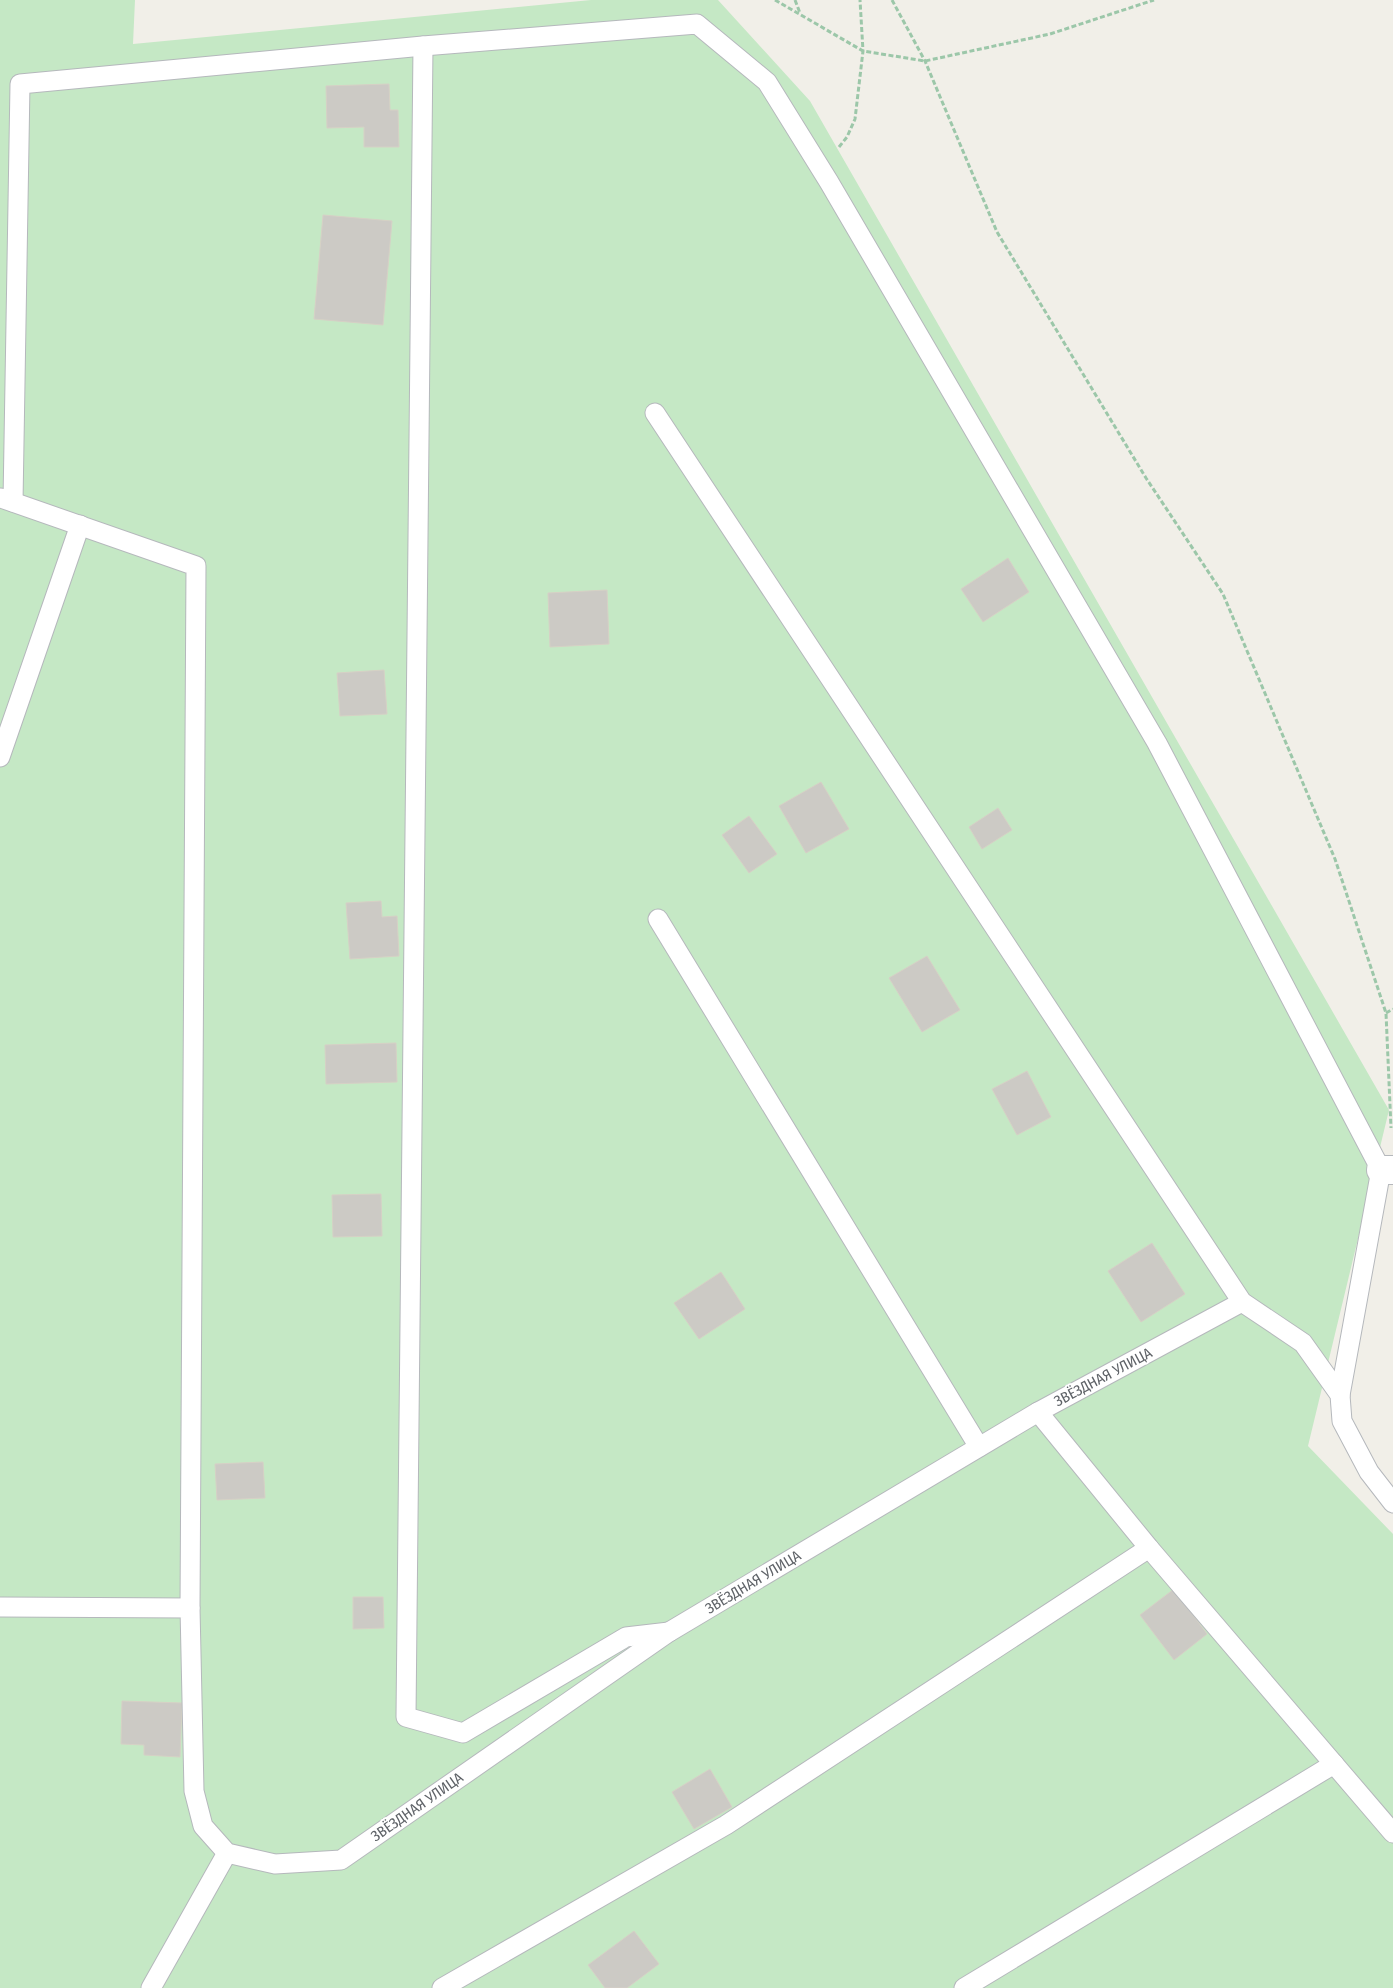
<svg xmlns="http://www.w3.org/2000/svg" width="1393" height="1988" viewBox="0 0 1393 1988" font-family="'Fira Sans Condensed',sans-serif">
	<style>
		.green { fill: #c5e8c5 }
		.building { fill: #cccac5; stroke: #d6d1c6 }
		.lines { fill: none; stroke-linecap: round; stroke-linejoin: round }
		.lane-casing { stroke: #b5b8bc; stroke-width: 21 }
		.street-casing { stroke: #b5b8bc; stroke-width: 30 }
		.path { stroke: #9cc7a9; stroke-width: 3; stroke-dasharray: 5 2.5; stroke-linecap: butt }
		.lane { stroke: #fff; stroke-width: 19 }
		.street { stroke: #fff; stroke-width: 28 }
		.labels { text-anchor: middle; dominant-baseline: central; stroke-width: 4; stroke-linejoin: round; paint-order: stroke }
		.street-label { font-size: 15px; fill: #5f6368; stroke: #fff }
	</style>
	<rect width="100%" height="100%" fill="#f1efe8"/>
	<polygon class="green" points="0,0 135,0 133,44 591,0 718,0 810,101 1389,1110 1308,1446 1393,1534 1393,1988 0,1988"/>
	<g class="building">
		<polygon points="389,84 390,110 398,110 399,147 364,147 364,127 327,128 326,86"/>
		<polygon points="323,215 392,221 383,325 314,319"/>
		<polygon points="1008,558 1029,592 983,622 961,589"/>
		<polygon points="607,590 609,644 550,647 548,593"/>
		<polygon points="384,670 387,714 340,716 337,673"/>
		<polygon points="821,782 849,829 806,853 779,806"/>
		<polygon points="998,808 1012,830 982,849 969,827"/>
		<polygon points="749,816 777,854 749,873 722,835"/>
		<polygon points="381,901 382,917 397,916 399,956 350,959 346,903"/>
		<polygon points="927,956 960,1010 922,1032 889,978"/>
		<polygon points="396,1043 397,1082 326,1084 325,1045"/>
		<polygon points="1027,1071 1051,1117 1017,1135 992,1089"/>
		<polygon points="381,1194 382,1236 333,1237 332,1195"/>
		<polygon points="1152,1243 1185,1294 1141,1322 1108,1271"/>
		<polygon points="721,1272 745,1309 699,1339 674,1303"/>
		<polygon points="263,1462 265,1498 217,1500 215,1464"/>
		<polygon points="1174,1589 1207,1634 1174,1660 1140,1615"/>
		<polygon points="353,1597 383,1597 384,1628 353,1629"/>
		<polygon points="122,1701 182,1703 180,1757 144,1755 144,1745 121,1744"/>
		<polygon points="710,1769 732,1807 694,1829 672,1792"/>
		<polygon points="634,1931 659,1964 627,1988 605,1988 588,1965"/>
	</g>
	<g class="lines">
		<defs>
			<g id="lane">
				<polyline points="423,46 406,1717 463,1733 626,1637 669,1632"/>
				<polyline points="655,413 1242,1302 1303,1343 1340,1395 1342,1421 1369,1472 1393,1503"/>
				<polyline points="1,498 196,566 190,1608"/>
				<polyline points="13,502 20,84 423,46 697,24 767,82 829,182 1157,743 1381,1170 1340,1395"/>
				<polyline points="0,757 80,525"/>
				<polyline points="658,919 979,1447"/>
				<polyline points="1038,1412 1149,1548 1393,1833"/>
				<polyline points="0,1607 190,1608 194,1791 203,1826 227,1853 275,1864 341,1860 669,1632 1038,1412 1242,1302"/>
				<polyline points="151,1988 227,1853"/>
				<polyline points="442,1988 726,1825 1149,1548"/>
				<polyline points="964,1988 1334,1764"/>
			</g>
			<polyline id="street" points="1381,1170 1393,1170"/>
		</defs>
		<use href="#lane" class="lane-casing"/>
		<use href="#street" class="street-casing"/>
		<g class="path">
			<polyline points="775,0 863,51 925,61 1050,34 1154,0"/>
			<polyline points="795,0 800,13"/>
			<polyline points="892,0 925,61 997,232 1146,478 1223,594 1335,859 1386,1013 1391,1128"/>
			<polyline points="839,147 847,137 855,119 863,51 860,0"/>
			<polyline points="1386,1013 1393,1009"/>
		</g>
		<use href="#lane" class="lane"/>
		<use href="#street" class="street"/>
	</g>
	<g class="labels">
		<g class="street-label">
			<text transform="translate(1103 1377) rotate(-28)">ЗВЁЗДНАЯ УЛИЦА</text>
			<text transform="translate(753 1582) rotate(-31)">ЗВЁЗДНАЯ УЛИЦА</text>
			<text transform="translate(417 1807) rotate(-35)">ЗВЁЗДНАЯ УЛИЦА</text>
		</g>
	</g>
</svg>
